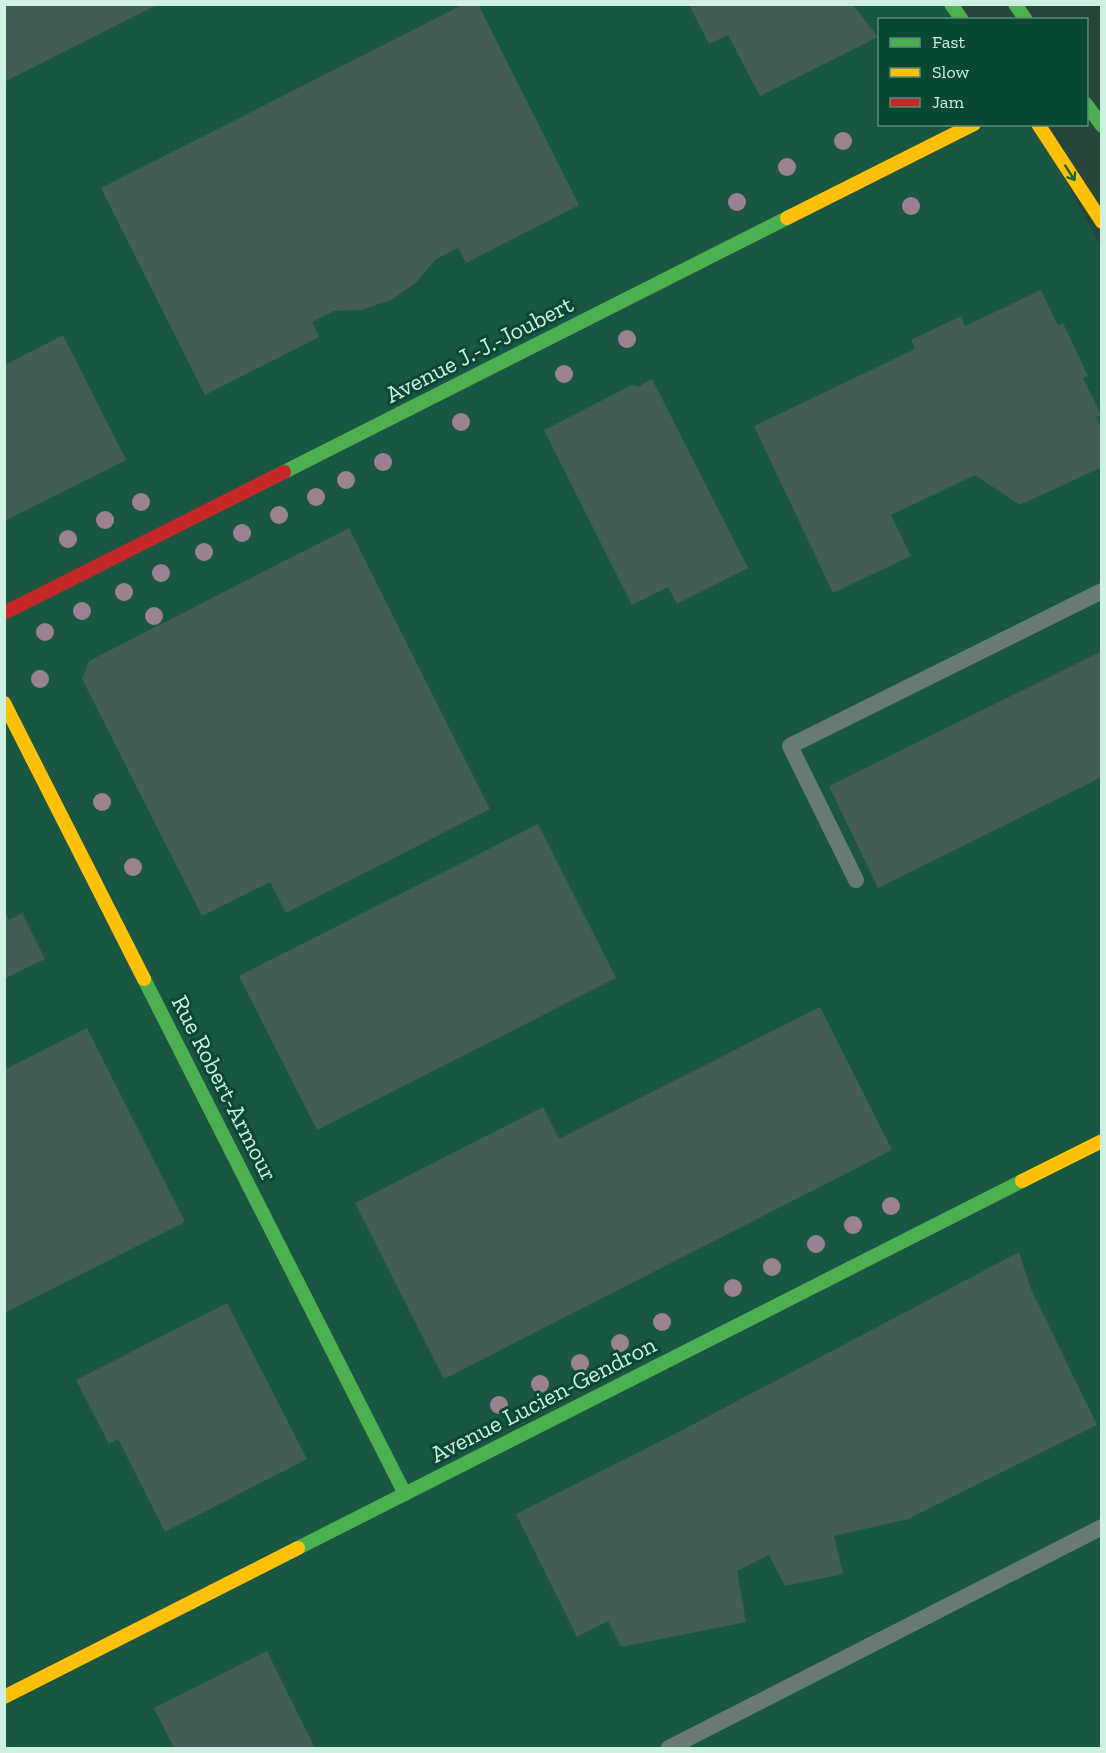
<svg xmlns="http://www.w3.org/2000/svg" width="1106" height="1753" viewBox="0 0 1106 1753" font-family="'Zilla Slab',serif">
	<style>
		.built { fill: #195742 }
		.building { fill: #425d55 }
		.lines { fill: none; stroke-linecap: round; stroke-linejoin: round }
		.lane { stroke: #687b73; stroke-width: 16 }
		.fast { stroke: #4caf50; stroke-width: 14 }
		.slow { stroke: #ffc107; stroke-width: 14 }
		.jam { stroke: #c62828; stroke-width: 14 }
		.tree { fill: #9a8291 }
		.oneway { stroke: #1b623b }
		.labels { text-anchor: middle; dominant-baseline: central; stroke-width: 6; stroke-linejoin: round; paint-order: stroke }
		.street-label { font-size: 24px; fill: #cdf0e0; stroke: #0b4834 }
	</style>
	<rect width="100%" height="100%" fill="#27463a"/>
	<polygon class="built" points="5,5 950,5 961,19 880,20 880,124 1036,125 1101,247 1101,1748 5,1748"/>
	<g class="building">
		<polygon points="4,4 159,4 4,82"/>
		<polygon points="464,4 478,4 579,205 466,263 458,248 436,259 416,283 391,300 361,310 334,311 312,322 319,337 205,395 101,188"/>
		<polygon points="689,5 853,5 878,37 760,96 728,35 709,44"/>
		<polygon points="1041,290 1058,326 1063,323 1088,376 1083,378 1101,415 1096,417 1102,429 1102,467 1020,505 975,475 891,515 911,556 833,593 754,426 915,349 911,340 961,316 965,326"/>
		<polygon points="63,335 126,460 6,520 5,365"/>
		<polygon points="652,379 748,568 677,604 668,587 632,605 544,430 632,385 638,387"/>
		<polygon points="349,528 490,809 286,913 270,882 202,916 82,679 89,661"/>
		<polygon points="1102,651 1102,777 878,888 829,786"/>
		<polygon points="538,824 616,978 317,1130 239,976"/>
		<polygon points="4,910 9,920 22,913 45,959 4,979"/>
		<polygon points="820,1007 892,1150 444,1379 355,1203 543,1107 559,1139"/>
		<polygon points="87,1028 185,1222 4,1313 4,1070"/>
		<polygon points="1019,1252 1031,1289 1097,1425 908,1519 834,1536 843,1574 785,1586 769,1555 737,1571 746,1622 621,1647 608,1621 577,1637 516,1514 671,1436"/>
		<polygon points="227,1303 307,1459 165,1532 118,1439 109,1444 76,1380"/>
		<polygon points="267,1651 315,1748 174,1748 154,1708"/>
	</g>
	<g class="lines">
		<g class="lane">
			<polyline points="856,880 790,746 1102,591"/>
			<polyline points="669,1748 1102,1527"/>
		</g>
		<g class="fast">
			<polyline points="951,4 962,20"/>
			<polyline points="1015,4 1026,20"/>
			<polyline points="1086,104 1102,126"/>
			<polyline points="284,472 787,218"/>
			<polyline points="144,979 405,1494"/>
			<polyline points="298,1548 1022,1181"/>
		</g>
		<g class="slow">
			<polyline points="1038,124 1102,222"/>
			<polyline points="787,218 974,124"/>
			<polyline points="4,703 144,979"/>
			<polyline points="1022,1181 1102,1141"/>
			<polyline points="4,1697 298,1548"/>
		</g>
		<polyline class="jam" points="4,613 284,472"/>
	</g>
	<g class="tree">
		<circle cx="843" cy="141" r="9"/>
		<circle cx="787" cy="167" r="9"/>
		<circle cx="737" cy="202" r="9"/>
		<circle cx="911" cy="206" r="9"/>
		<circle cx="627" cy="339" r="9"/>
		<circle cx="564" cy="374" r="9"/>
		<circle cx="461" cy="422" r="9"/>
		<circle cx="383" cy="462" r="9"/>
		<circle cx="346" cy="480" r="9"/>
		<circle cx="316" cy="497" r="9"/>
		<circle cx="141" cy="502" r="9"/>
		<circle cx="279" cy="515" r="9"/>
		<circle cx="105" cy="520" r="9"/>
		<circle cx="242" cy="533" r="9"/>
		<circle cx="68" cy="539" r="9"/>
		<circle cx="204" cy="552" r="9"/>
		<circle cx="161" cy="573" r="9"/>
		<circle cx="124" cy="592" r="9"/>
		<circle cx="82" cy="611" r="9"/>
		<circle cx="154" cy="616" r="9"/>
		<circle cx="45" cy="632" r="9"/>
		<circle cx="40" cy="679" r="9"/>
		<circle cx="102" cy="802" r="9"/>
		<circle cx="133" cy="867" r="9"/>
		<circle cx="891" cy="1206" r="9"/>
		<circle cx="853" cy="1225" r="9"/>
		<circle cx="816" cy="1244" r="9"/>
		<circle cx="772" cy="1267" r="9"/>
		<circle cx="733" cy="1288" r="9"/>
		<circle cx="662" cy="1322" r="9"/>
		<circle cx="620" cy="1343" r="9"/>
		<circle cx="580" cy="1363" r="9"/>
		<circle cx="540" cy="1384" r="9"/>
		<circle cx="499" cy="1405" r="9"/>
	</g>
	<defs><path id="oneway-shaft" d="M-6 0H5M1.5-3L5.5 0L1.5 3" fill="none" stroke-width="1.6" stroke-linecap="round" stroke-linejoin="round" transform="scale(1.5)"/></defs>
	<use class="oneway" href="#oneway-shaft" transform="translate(1070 173) rotate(57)"/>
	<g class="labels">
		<g class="street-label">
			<text transform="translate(479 349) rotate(-27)">Avenue J.-J.-Joubert</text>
			<text transform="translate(225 1088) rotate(63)">Rue Robert-Armour</text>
			<text transform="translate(543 1399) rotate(-27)">Avenue Lucien-Gendron</text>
		</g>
	</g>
	<rect width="1106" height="1753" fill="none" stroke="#cdf0e0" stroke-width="12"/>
	<rect x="878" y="18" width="210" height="108" fill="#0b4834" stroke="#598b79" stroke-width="1.5"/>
	<rect x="890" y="38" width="30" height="9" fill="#4caf50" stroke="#598b79" stroke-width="1.5"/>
	<text x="932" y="48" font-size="18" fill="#cdf0e0">Fast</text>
	<rect x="890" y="68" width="30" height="9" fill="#ffc107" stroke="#598b79" stroke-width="1.5"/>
	<text x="932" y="78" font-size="18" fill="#cdf0e0">Slow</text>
	<rect x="890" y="98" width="30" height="9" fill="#c62828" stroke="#598b79" stroke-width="1.5"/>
	<text x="932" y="108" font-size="18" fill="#cdf0e0">Jam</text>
</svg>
